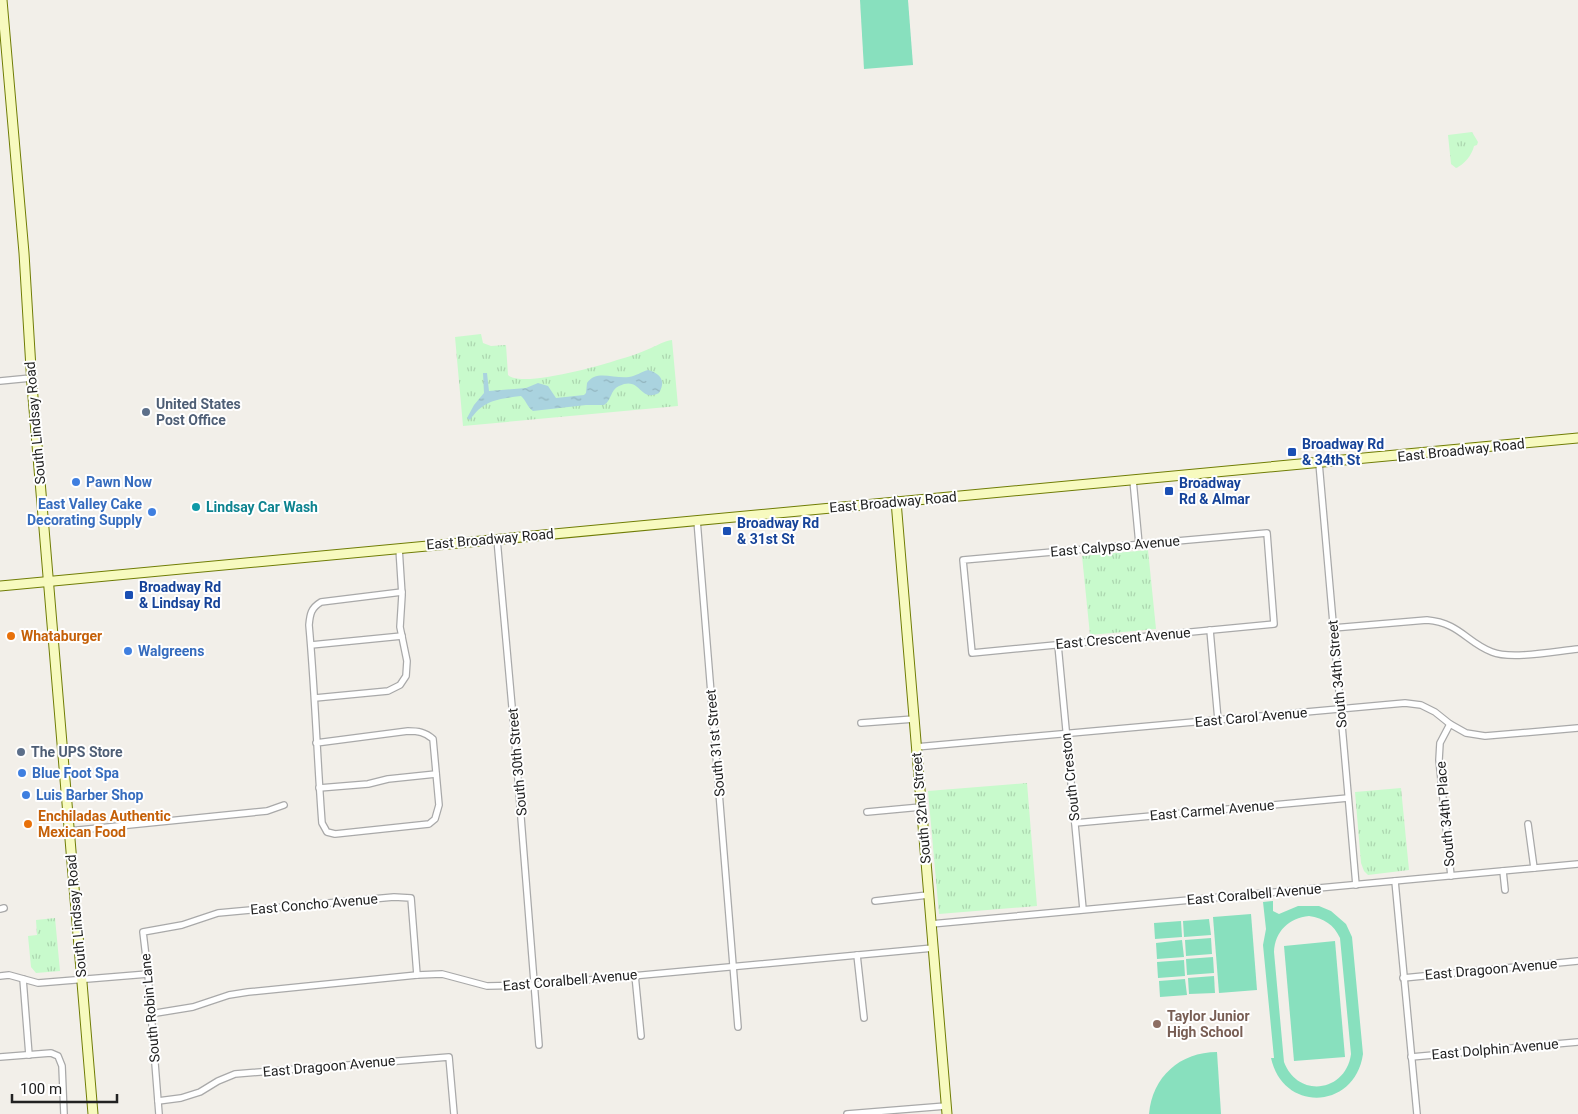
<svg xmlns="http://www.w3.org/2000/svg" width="1578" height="1114" viewBox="0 0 1578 1114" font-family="Roboto,sans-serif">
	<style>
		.park { fill: url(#park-tufts) }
		.pitch { fill: #88e0be; fill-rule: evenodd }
		.water { fill: url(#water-ripples) }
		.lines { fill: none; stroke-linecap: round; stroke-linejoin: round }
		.street-casing { stroke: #a9a9a9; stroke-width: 8 }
		.secondary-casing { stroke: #707d05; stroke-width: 11 }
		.street { stroke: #fff; stroke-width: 5.5 }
		.secondary { stroke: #f7fabf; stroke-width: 9 }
		.service-dot { fill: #5c6f8a; stroke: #fff; stroke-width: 2 }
		.transit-dot { fill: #1a4fb4; stroke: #fff; stroke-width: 2 }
		.shop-dot { fill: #3f7fe0; stroke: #fff; stroke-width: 2 }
		.culture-dot { fill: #0f9aa8; stroke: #fff; stroke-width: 2 }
		.food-dot { fill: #e8710a; stroke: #fff; stroke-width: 2 }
		.education-dot { fill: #8d6e63; stroke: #fff; stroke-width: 2 }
		.labels { text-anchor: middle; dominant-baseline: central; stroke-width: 4; stroke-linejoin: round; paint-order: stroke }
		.service-label { font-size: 14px; font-weight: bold; fill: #4e5e75; stroke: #fff; text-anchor: start }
		.street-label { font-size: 14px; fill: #222; stroke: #fff }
		.transit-label { font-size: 14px; font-weight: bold; fill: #164399; stroke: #fff; text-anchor: start }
		.shop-label { font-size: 14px; font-weight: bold; fill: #366cbe; stroke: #fff; text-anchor: start }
		.culture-label { font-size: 14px; font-weight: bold; fill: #0d838f; stroke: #fff; text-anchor: start }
		.food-label { font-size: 14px; font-weight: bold; fill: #c56008; stroke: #fff; text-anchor: start }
		.education-label { font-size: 14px; font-weight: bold; fill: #785e54; stroke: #fff; text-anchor: start }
	</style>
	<defs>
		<pattern id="park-tufts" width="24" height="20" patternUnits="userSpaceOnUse" patternTransform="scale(1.25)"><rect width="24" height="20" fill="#c8facc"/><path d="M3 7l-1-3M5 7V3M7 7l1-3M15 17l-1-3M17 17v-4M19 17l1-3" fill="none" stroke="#acd6af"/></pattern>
		<pattern id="water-ripples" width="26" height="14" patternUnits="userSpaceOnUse" patternTransform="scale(1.25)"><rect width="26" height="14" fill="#aad3df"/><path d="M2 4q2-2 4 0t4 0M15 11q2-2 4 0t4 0" fill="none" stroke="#92b5bf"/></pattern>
	</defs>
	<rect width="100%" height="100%" fill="#f2efe9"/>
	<g class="park">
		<path d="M 1472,132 L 1478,142 L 1477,145 L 1474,146 C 1472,155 1464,165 1456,168 L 1451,164 L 1448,135 Z"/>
		<path d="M 481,334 L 483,343 L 491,346 L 506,345 L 508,375 C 520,388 600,366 617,360 C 629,357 640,353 651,348 C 658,345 664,341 672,340 L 678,406 L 463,426 L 455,337 Z"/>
		<polygon points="1148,550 1156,629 1090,635 1082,556"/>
		<polygon points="1027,783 1037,906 939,914 928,791"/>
		<polygon points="1401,788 1409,870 1368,875 1364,871 1361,863 1355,792"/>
		<polygon points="55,918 60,971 36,973 31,967 28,936 37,935 36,920"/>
	</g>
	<g class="pitch">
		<polygon points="860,0 908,0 913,65 864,69"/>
		<path d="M 1273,901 L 1273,911 L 1279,914 L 1298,906 L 1319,906 L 1331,911 L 1346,924 L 1352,937 L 1363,1054 C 1355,1110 1283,1113 1271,1058 L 1274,1058 L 1263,945 L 1266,929 L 1263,902 ZM 1309,916 C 1324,918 1334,925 1340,938 L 1351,1054 C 1346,1092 1298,1099 1284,1062 L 1274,952 C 1275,931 1289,918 1309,916 Z"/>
		<polygon points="1251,914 1257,990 1219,993 1213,917"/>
		<polygon points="1209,919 1211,935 1184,937 1183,921"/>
		<polygon points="1181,921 1182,937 1155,939 1154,923"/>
		<polygon points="1211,938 1212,954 1186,956 1185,940"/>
		<polygon points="1182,940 1184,957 1157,959 1156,943"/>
		<polygon points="1335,941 1345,1057 1294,1061 1284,946"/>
		<polygon points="1213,957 1214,973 1187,975 1186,959"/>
		<polygon points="1184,960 1185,976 1158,978 1157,962"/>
		<polygon points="1214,976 1215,993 1189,994 1188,978"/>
		<polygon points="1185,979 1187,995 1160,997 1159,981"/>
		<path d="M 1217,1052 L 1221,1114 L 1149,1114 C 1152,1077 1180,1052 1217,1052 Z"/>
	</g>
	<path class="water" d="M 648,370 C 661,374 666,381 659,393 C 639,403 641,375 619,386 C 610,390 612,400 604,405 L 586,405 L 533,411 C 527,407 526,400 521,396 C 498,399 483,400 470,420 L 467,418 L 474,405 L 484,393 L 483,373 L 487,373 L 489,391 L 526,388 L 538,383 L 548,386 L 556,398 L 584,395 L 586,393 L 587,383 C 596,369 614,379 629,377 C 636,376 641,372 648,370 Z"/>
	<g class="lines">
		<defs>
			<g id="street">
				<polyline points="0,381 31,378"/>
				<polyline points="1319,463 1356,885"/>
				<polyline points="1133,480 1139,544"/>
				<polyline points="697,520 738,1027"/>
				<polygon points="1267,533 1274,624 972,653 963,560"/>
				<polyline points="497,539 514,729 539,1045"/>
				<path d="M 1333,628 L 1427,620 C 1460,623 1466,642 1492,652 C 1511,660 1557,651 1578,649"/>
				<polyline points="1210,630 1218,720"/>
				<polyline points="311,645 402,636"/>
				<polyline points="1058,645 1083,909"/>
				<polyline points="315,698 388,691 400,685 406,676 407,661 400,627 402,595 399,548"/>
				<polyline points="861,723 914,719"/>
				<polyline points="1450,724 1440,743 1439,760 1451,876"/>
				<path d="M 316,743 L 408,731 C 418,731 425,732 433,739 L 439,805 L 435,819 L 429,824 L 335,834 L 327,832 L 322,823 C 317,757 315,691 309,625 C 310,614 311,608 321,602 L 402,592"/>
				<polyline points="916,747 1405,703 1421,705 1435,712 1450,724 1466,733 1485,736 1578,728"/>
				<polyline points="319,788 368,784 388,779 436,774"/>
				<polyline points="867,812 921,807"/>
				<polyline points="1075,823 1348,798"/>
				<polyline points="1528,824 1534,868"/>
				<polyline points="69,831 267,811 284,805"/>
				<polyline points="1503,871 1505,890"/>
				<polyline points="1395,881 1417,1114"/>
				<polyline points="875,901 928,895"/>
				<polyline points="0,909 4,908"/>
				<polyline points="931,924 1578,864"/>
				<polyline points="857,955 864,1018"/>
				<polyline points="635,975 641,1036"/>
				<polyline points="0,976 9,975 38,983 148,974"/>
				<polyline points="1403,978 1578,961"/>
				<polyline points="23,979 29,1055"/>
				<polyline points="150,1014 193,1007 229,995 248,992 417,975 442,974 487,986 535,985 933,948"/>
				<polyline points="0,1057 51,1053 58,1056 62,1066 64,1114"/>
				<polyline points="1411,1057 1578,1042"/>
				<polyline points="158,1101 181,1098 200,1092 218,1081 235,1074 449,1057 454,1114"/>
				<polyline points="159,1114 148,974 143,932 182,925 218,913 394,897 411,898 417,975"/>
				<polyline points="847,1114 946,1106"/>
			</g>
			<g id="secondary">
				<polyline points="2,0 24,253 32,385 93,1114"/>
				<polyline points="896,501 947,1114"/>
				<polyline points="0,586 1578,438"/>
			</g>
		</defs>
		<use href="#street" class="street-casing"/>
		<use href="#secondary" class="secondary-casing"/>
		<use href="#street" class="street"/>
		<use href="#secondary" class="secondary"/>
	</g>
	<g class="service-dot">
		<circle cx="146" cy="412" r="5"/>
		<circle cx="21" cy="752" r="5"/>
	</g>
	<g class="transit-dot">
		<rect x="1287" y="447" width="10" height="10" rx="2.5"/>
		<rect x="1164" y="486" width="10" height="10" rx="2.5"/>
		<rect x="722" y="526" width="10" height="10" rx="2.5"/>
		<rect x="124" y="590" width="10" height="10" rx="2.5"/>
	</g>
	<g class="shop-dot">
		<circle cx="76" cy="482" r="5"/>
		<circle cx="152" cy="512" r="5"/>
		<circle cx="128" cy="651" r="5"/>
		<circle cx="22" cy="773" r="5"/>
		<circle cx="26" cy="795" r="5"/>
	</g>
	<circle class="culture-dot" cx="196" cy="507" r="5"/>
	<g class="food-dot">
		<circle cx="11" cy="636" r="5"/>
		<circle cx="28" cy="824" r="5"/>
	</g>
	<circle class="education-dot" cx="1157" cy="1024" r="5"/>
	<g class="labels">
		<g class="service-label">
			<text x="156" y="404">United States<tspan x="156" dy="16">Post Office</tspan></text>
			<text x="31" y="752">The UPS Store</text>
		</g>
		<g class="street-label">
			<text transform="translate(35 423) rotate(-95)">South Lindsay Road</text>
			<text transform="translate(1461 450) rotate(-6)">East Broadway Road</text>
			<text transform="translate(893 502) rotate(-5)">East Broadway Road</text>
			<text transform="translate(490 539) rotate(-5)">East Broadway Road</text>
			<text transform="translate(1115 546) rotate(-5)">East Calypso Avenue</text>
			<text transform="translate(1123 638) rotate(-5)">East Crescent Avenue</text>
			<text transform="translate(1337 674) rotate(-95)">South 34th Street</text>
			<text transform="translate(1251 717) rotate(-5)">East Carol Avenue</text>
			<text transform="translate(715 743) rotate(-95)">South 31st Street</text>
			<text transform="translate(517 762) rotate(-95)">South 30th Street</text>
			<text transform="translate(1070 777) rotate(-96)">South Creston</text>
			<text transform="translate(921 808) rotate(-95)">South 32nd Street</text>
			<text transform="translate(1212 810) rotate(-5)">East Carmel Avenue</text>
			<text transform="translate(1445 814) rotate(-95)">South 34th Place</text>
			<text transform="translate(1254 894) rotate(-5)">East Coralbell Avenue</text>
			<text transform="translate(314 904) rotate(-5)">East Concho Avenue</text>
			<text transform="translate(76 916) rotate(-95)">South Lindsay Road</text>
			<text transform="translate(1491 969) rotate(-5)">East Dragoon Avenue</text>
			<text transform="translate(570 980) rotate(-5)">East Coralbell Avenue</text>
			<text transform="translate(150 1008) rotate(-95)">South Robin Lane</text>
			<text transform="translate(1495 1049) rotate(-5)">East Dolphin Avenue</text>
			<text transform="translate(329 1066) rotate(-5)">East Dragoon Avenue</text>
		</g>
		<g class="transit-label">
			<text x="1302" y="444">Broadway Rd<tspan x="1302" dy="16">&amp; 34th St</tspan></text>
			<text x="1179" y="483">Broadway<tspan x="1179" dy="16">Rd &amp; Almar</tspan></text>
			<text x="737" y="523">Broadway Rd<tspan x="737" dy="16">&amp; 31st St</tspan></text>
			<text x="139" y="587">Broadway Rd<tspan x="139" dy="16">&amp; Lindsay Rd</tspan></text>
		</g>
		<g class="shop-label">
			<text x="86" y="482">Pawn Now</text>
			<text x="142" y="504" text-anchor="end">East Valley Cake<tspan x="142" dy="16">Decorating Supply</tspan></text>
			<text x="138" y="651">Walgreens</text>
			<text x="32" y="773">Blue Foot Spa</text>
			<text x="36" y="795">Luis Barber Shop</text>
		</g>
		<g class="culture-label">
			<text x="206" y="507">Lindsay Car Wash</text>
		</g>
		<g class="food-label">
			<text x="21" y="636">Whataburger</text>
			<text x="38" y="816">Enchiladas Authentic<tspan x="38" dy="16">Mexican Food</tspan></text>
		</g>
		<g class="education-label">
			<text x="1167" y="1016">Taylor Junior<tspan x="1167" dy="16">High School</tspan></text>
		</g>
	</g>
	<path d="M12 1094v8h105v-8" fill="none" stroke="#222222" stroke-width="2.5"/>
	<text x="20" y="1094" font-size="15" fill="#222222" stroke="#ffffff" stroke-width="4" paint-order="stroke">100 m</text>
</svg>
